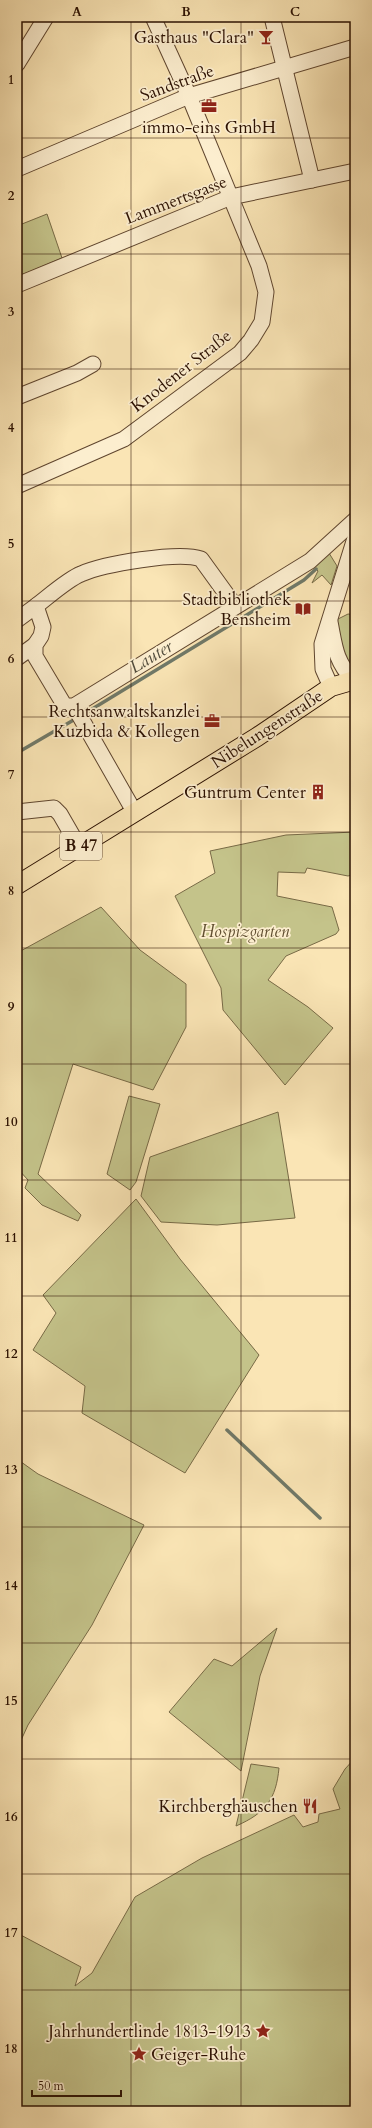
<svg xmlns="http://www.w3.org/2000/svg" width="372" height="2128" viewBox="0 0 372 2128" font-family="Cardo,serif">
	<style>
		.green { fill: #c4c38a; stroke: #786a46 }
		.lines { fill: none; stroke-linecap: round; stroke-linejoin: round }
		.stream { stroke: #707968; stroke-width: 3.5 }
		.minor-casing { stroke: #5f452e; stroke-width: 17 }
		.major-casing { stroke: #2b1001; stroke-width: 20 }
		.minor { stroke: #fceecf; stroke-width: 15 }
		.major { stroke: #fae5b5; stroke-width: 18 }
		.grid { fill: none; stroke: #2b1001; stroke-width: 1; stroke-opacity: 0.55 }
		.labels { text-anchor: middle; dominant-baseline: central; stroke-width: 3.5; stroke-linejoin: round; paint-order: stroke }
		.shield { fill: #fceecf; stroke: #6a533f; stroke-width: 1 }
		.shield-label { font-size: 16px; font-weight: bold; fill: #2b1001 }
		.poi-label { font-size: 17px; fill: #2b1001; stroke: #fceecf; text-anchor: end }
		.street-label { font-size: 17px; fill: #2b1001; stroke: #fceecf }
		.park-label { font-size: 17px; font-style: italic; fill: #614f31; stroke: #fceecf }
		.water-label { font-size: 18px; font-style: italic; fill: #534d3d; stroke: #fceecf }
		.neatline { fill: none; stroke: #2b1001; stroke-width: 1.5 }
		.grid-label { font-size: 13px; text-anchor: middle; font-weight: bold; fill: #2b1001 }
	</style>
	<rect width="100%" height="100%" fill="#fae5b5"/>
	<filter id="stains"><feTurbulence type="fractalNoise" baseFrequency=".005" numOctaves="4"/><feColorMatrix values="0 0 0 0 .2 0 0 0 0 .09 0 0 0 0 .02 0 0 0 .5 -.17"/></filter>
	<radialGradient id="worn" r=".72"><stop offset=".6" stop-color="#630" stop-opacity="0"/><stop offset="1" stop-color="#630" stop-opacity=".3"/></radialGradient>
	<g class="green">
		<polygon points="47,214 62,258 17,277 17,226"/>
		<polygon points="329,553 337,566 331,585 322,575 312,583 318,571 314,567"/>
		<polygon points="348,614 355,615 355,671 344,663 336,620"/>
		<polygon points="355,832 355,874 348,876 307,868 305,873 278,872 277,896 332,907 339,930 336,934 286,956 268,980 308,1007 333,1028 285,1085 223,1010 221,988 175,896 215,873 210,851 286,835"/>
		<polygon points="101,907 140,950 186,984 186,1027 153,1090 73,1064 38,1174 81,1215 78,1221 42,1205 25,1188 28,1180 17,1168 17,953"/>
		<polygon points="129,1096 160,1104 136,1182 130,1190 107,1174"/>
		<polygon points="278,1112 295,1218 217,1225 161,1222 141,1196 150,1157"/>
		<polygon points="136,1199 180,1259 259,1355 185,1473 82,1413 85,1386 33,1350 56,1313 43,1295"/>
		<polygon points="17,1459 38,1474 144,1525 92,1625 28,1725 17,1749"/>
		<polygon points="277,1628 260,1676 241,1771 169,1712 214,1659 232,1666"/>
		<polygon points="355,1758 355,2111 17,2111 17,1933 81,1967 75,1986 92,1973 135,1897 202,1858 294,1815 303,1827 318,1822 319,1814 340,1809 333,1789 345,1769"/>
		<path d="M 251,1764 L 279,1768 C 276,1799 266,1813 236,1826 Z"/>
	</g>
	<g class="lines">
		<g class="stream">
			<polyline points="84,714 304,580 316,569"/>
			<polyline points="17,753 77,718"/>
			<polyline points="227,1430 320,1518"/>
		</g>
		<defs>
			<g id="minor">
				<polyline points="272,17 312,180"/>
				<polyline points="17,64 46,17"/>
				<polyline points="17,169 189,96 355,47"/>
				<polyline points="17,285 231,197 355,171"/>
				<polyline points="17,397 77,373 93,364"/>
				<polyline points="17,486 124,439 240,353 251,340 262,322 266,292 259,266 189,96 153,17"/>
				<path d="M 36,606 C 48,597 68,579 81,574 C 103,564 179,551 201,559 L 235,606"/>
				<polyline points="17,620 36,606 43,627 41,636 35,645 35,656 63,703 65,706 74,706 310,561 355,520"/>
				<path d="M 330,622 C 335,647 335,660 353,680"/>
				<polyline points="17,658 35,645"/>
				<polyline points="331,687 323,669 322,644 355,538"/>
				<polyline points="74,706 135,813"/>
				<polyline points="17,812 54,808 60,814 79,847"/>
			</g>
			<polyline id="major" points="17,885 257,737 331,687 355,680"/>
		</defs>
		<use href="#minor" class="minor-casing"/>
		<use href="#major" class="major-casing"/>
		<use href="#minor" class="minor"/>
		<use href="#major" class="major"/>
	</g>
	<path class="grid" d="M 131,17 L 131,2111M 241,17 L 241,2111M 17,138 L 355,138M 17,254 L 355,254M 17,369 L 355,369M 17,485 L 355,485M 17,601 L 355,601M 17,717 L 355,717M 17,832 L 355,832M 17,948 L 355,948M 17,1064 L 355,1064M 17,1180 L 355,1180M 17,1296 L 355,1296M 17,1411 L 355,1411M 17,1527 L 355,1527M 17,1643 L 355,1643M 17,1759 L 355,1759M 17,1874 L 355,1874M 17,1990 L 355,1990"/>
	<defs>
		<symbol id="bar-bare" viewBox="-9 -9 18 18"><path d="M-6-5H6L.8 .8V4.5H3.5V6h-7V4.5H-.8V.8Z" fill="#8f2418" stroke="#fceecf" stroke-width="2.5" paint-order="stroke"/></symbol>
		<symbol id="office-bare" viewBox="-9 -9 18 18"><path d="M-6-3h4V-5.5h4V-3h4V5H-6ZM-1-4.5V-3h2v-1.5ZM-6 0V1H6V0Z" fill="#8f2418" stroke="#fceecf" stroke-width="2.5" paint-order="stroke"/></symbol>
		<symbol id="library-bare" viewBox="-9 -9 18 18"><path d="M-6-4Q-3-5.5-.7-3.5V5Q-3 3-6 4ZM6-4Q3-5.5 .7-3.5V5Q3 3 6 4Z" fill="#8f2418" stroke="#fceecf" stroke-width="2.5" paint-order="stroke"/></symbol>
		<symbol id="building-bare" viewBox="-9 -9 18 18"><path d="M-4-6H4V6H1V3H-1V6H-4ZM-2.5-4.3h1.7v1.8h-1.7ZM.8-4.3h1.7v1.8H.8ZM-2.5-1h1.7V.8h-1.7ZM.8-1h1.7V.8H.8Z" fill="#8f2418" stroke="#fceecf" stroke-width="2.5" paint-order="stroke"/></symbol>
		<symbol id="restaurant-bare" viewBox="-9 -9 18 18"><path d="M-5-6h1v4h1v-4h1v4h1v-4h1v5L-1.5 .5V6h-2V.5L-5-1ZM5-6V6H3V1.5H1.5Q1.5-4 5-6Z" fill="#8f2418" stroke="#fceecf" stroke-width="2.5" paint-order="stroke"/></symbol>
		<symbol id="sight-bare" viewBox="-9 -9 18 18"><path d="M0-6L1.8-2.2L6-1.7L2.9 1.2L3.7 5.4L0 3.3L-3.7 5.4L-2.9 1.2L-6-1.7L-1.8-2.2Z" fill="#8f2418" stroke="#fceecf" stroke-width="2.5" paint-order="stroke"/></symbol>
	</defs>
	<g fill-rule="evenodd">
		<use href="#bar-bare" x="255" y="26" width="22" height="22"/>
		<use href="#office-bare" x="198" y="95" width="22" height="22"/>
		<use href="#library-bare" x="292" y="598" width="22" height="22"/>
		<use href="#office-bare" x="201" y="710" width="22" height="22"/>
		<use href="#building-bare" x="307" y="781" width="22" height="22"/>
		<use href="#restaurant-bare" x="299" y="1795" width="22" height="22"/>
		<use href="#sight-bare" x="252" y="2020" width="22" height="22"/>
		<use href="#sight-bare" x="128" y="2043" width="22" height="22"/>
	</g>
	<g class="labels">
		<rect class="shield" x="60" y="832" width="42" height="28" rx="3"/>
		<g class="shield-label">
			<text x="81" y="846">B 47</text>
		</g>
		<g class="poi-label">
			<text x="254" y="37">Gasthaus "Clara"</text>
			<text x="209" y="127" text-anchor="middle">immo-eins GmbH</text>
			<text x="291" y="599">Stadtbibliothek<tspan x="291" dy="20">Bensheim</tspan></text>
			<text x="200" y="711">Rechtsanwaltskanzlei<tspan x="200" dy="20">Kuzbida &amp; Kollegen</tspan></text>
			<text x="306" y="792">Guntrum Center</text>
			<text x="298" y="1806">Kirchberghäuschen</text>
			<text x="251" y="2031">Jahrhundertlinde 1813-1913</text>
			<text x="151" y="2054" text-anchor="start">Geiger-Ruhe</text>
		</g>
		<g class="street-label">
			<text transform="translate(177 83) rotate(-20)">Sandstraße</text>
			<text transform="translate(176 200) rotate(-21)">Lammertsgasse</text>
			<text transform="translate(181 371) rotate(-38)">Knodener Straße</text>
			<text transform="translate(267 729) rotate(-33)">Nibelungenstraße</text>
		</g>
		<g class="park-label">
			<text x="245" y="931">Hospizgarten</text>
		</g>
		<g class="water-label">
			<text transform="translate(151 657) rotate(-31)">Lauter</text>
		</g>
	</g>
	<rect width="372" height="2128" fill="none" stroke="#fae5b5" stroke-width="44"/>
	<path d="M32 2090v6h89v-6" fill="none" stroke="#2b1001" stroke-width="2"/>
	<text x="38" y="2090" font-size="12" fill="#2b1001" stroke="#fceecf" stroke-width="3" paint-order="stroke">50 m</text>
	<rect x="22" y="22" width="328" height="2084" class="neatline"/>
	<g class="grid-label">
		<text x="77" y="16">A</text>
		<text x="186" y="16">B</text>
		<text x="295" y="16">C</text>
		<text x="11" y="84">1</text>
		<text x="11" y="200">2</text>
		<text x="11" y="316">3</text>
		<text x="11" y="432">4</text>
		<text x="11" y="548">5</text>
		<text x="11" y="663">6</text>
		<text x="11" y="779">7</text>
		<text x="11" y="895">8</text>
		<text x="11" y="1011">9</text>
		<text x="11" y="1126">10</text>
		<text x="11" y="1242">11</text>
		<text x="11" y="1358">12</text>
		<text x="11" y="1474">13</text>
		<text x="11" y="1590">14</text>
		<text x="11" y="1705">15</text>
		<text x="11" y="1821">16</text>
		<text x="11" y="1937">17</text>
		<text x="11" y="2053">18</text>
	</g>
	<rect width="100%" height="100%" filter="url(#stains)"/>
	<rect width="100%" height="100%" fill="url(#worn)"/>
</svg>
